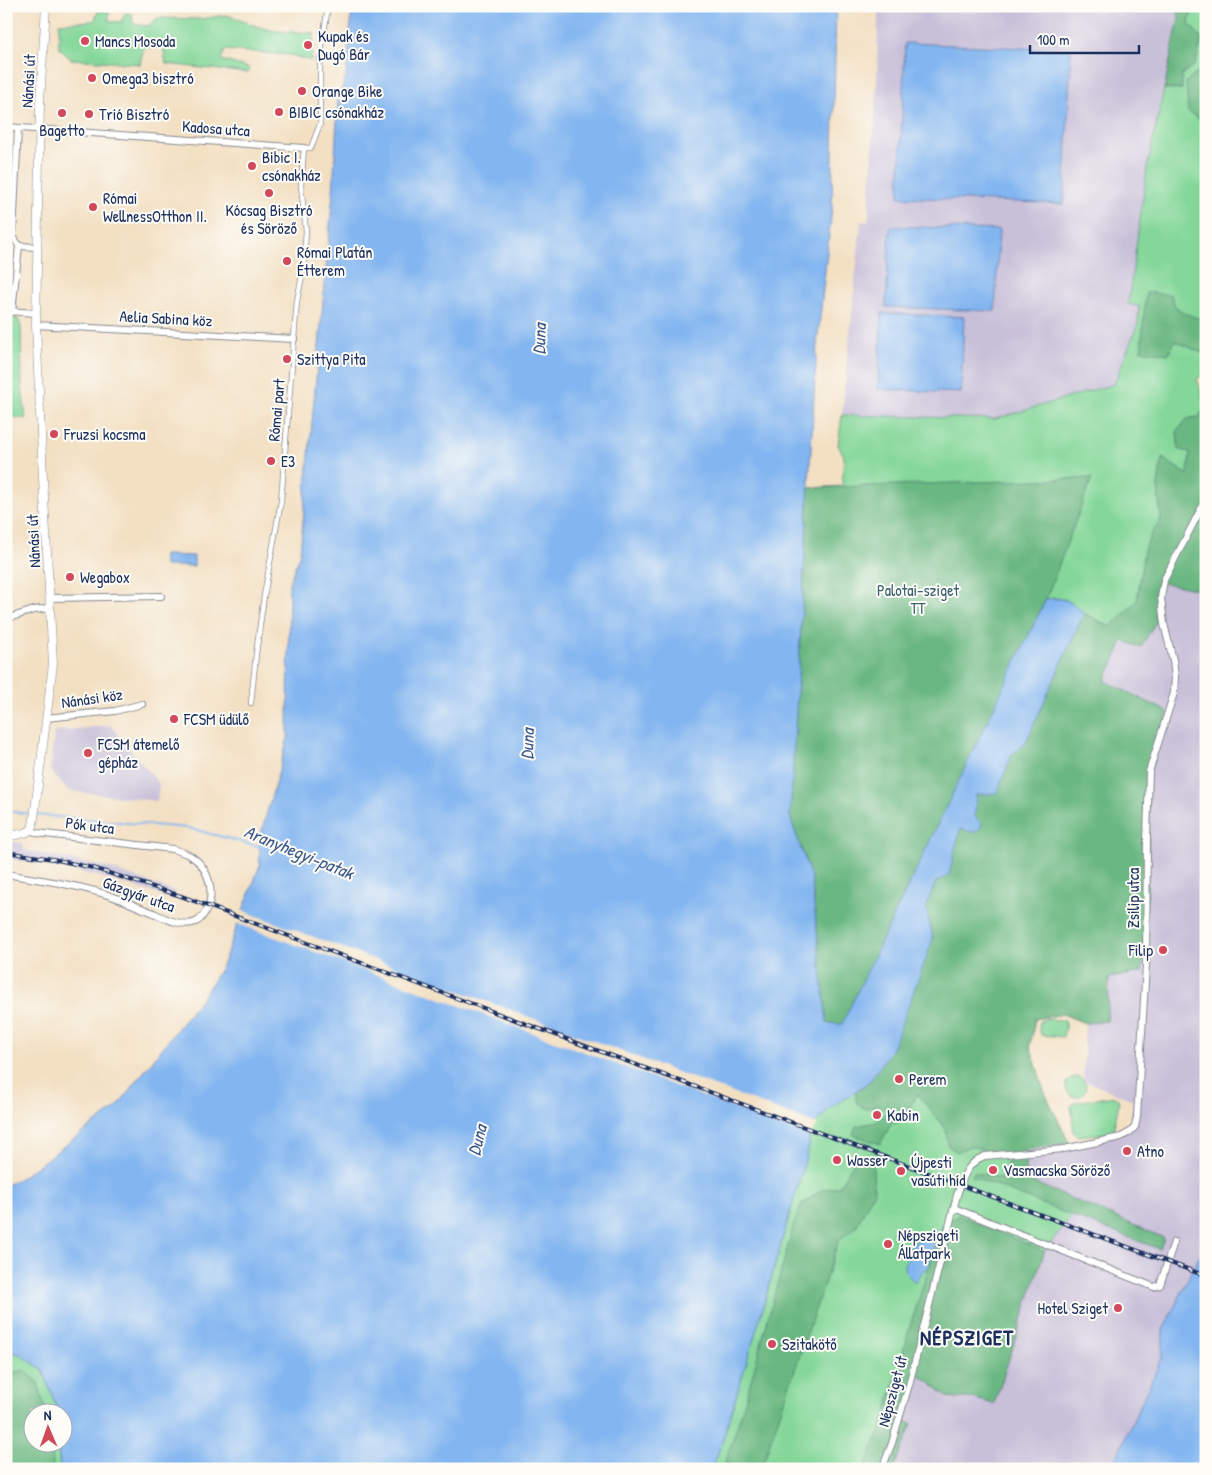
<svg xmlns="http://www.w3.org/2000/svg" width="1212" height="1475" viewBox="0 0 1212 1475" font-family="'Patrick Hand',sans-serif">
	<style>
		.industrial { fill: #c8bfd8 }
		.green { fill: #84d799; stroke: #50837c }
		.forest { fill: #6bb881; stroke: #437470 }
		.water { fill: #83b6f0; stroke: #4f72a7 }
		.pier { fill: #f3e0c3 }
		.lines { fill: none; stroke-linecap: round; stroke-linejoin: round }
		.stream { stroke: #83b6f0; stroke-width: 2 }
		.pedestrian-casing { stroke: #878890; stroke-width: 6 }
		.minor-casing { stroke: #878890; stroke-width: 8 }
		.tertiary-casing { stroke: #878890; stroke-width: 9 }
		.pedestrian { stroke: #fff; stroke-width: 4.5 }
		.minor { stroke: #fff; stroke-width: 6 }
		.tertiary { stroke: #fff; stroke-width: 8 }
		.rail-casing { stroke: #1b2f5e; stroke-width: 4 }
		.rail { stroke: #fdfcf7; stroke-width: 2; stroke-dasharray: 5.5; stroke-linecap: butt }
		.poi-dot { fill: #d1495b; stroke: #fdfcf7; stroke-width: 2 }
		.labels { text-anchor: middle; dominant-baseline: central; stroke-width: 4; stroke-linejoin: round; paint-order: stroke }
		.poi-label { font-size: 16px; fill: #1b2f5e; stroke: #fdfcf7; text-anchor: start }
		.street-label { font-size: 16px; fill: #1b2f5e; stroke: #fdfcf7 }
		.park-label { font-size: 16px; fill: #3a6170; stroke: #fdfcf7 }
		.water-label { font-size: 18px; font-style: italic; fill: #3a588a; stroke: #fdfcf7 }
		.district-label { font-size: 21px; font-weight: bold; letter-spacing: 1px; fill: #1b2f5e; stroke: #fdfcf7 }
	</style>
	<rect width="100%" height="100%" fill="#fdfcf7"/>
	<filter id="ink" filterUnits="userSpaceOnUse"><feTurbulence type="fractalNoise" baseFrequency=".02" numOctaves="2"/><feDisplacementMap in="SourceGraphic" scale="10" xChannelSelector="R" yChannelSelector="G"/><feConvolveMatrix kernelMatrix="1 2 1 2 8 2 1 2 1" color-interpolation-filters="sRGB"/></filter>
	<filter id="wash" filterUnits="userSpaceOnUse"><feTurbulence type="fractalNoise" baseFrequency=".0096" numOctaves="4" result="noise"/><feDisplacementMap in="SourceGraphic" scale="20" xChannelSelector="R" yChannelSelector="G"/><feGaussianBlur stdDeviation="1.12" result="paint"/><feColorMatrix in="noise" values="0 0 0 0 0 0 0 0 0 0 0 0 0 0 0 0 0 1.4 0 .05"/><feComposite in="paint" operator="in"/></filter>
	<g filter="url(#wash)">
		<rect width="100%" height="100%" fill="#f3e0c3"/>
		<g class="industrial">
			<polygon points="878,6 1177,6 1179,18 1147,168 1128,304 1139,305 1138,324 1114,384 995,419 842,415 861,221 868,222 877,86"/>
			<polygon points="1163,583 1206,591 1206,1248 1198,1259 1163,1330 1163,1356 1111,1469 893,1469 912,1424 902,1420 919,1374 948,1398 973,1398 994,1404 1044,1252 1072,1216 1160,1249 1164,1238 1025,1179 1025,1150 1105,1137 1123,1131 1131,1118 1133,1100 1083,1080 1085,1023 1107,1021 1109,978 1105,681 1123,641 1141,647 1157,620 1155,591"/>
			<polygon points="110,725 159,784 157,801 69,791 50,771 54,732"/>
			<polygon points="6,841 23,843 24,850 109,868 176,892 173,899 106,878 50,865 6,859"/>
		</g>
		<g class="green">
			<path d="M 1192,6 L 1206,6 L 1206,371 L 1197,380 L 1206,406 L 1199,417 L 1187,419 L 1177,432 L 1179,450 L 1191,452 L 1188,475 L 1162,458 L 1158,486 L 1161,520 L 1152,533 L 1144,550 L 1137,601 L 1110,627 L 1088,616 L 1123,641 L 1105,681 L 1168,712 L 1149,772 L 1147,894 L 1142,972 L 1109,978 L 1107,1021 L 1085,1023 L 1063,1014 L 1035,1019 L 1030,1045 L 1044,1091 L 1069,1143 L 1025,1150 L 1025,1179 L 1164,1238 L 1160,1249 L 1072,1216 L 1044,1252 L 994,1404 L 973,1398 L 949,1398 L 919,1374 L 902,1419 L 912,1424 L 893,1469 L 712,1469 L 722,1442 L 757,1328 L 809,1146 L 810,1129 L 831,1107 L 856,1091 L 870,1081 L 893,1047 L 933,939 L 926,906 L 936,882 L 949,875 L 960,828 L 973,832 L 978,831 L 982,824 L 975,817 L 976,795 L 997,792 L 1012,754 L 1025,744 L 1083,613 C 1071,601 1064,596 1046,599 L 842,1024 L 827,1023 L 811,877 L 790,817 L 809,488 L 842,486 L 844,456 L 838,445 L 842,415 L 995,419 L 1114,384 L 1138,324 L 1139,306 L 1128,304 L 1147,169 L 1164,89 L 1182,89 L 1182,74 L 1195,65 L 1202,39 L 1189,24 Z"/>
			<polygon points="99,10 109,12 109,21 121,22 125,13 132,14 133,24 148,26 158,18 200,19 227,15 259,27 276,31 314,33 311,61 290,55 225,50 221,60 249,68 248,73 166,64 163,47 144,47 140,64 71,59 59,48 59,23 94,21"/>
			<polygon points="6,317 18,319 21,326 22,386 26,419 6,416"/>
			<polygon points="1047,1019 1064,1020 1066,1023 1063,1037 1041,1035 1039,1029 1040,1021"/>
			<circle cx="1076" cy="1087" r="10"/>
			<polygon points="1114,1096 1118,1099 1119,1103 1113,1133 1078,1136 1074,1133 1071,1106 1076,1102"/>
			<polygon points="6,1351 20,1354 43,1370 57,1408 57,1412 32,1412 32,1442 58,1443 60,1469 6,1469"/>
		</g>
		<g class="forest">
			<polygon points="1177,6 1192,6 1189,24 1202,39 1195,65 1182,74 1182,89 1164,89 1179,18"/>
			<polygon points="1206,65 1206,123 1188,112 1186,82"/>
			<polygon points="1146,292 1171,295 1175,306 1184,313 1206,321 1206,352 1202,353 1175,341 1168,354 1141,350"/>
			<polygon points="1206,406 1206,591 1163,583 1155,591 1157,620 1141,647 1123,641 1105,681 1168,712 1149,772 1147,894 1142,972 1109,978 1107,1021 1085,1023 1063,1014 1035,1019 1030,1045 1044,1091 1069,1143 1025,1150 1025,1179 1164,1238 1160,1249 1072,1216 972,1176 974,1172 1004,1179 1008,1157 970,1146 957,1152 948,1146 946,1130 918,1094 910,1107 907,1120 891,1124 880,1144 853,1135 856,1126 876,1122 888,1111 878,1105 865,1109 856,1102 856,1091 870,1081 933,939 926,906 936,882 949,875 960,828 973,832 975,817 976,795 997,792 1012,754 1025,744 1084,613 1110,627 1137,601 1144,550 1152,533 1161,520 1158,486 1162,458 1188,475 1190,452 1179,450 1177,432 1187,419 1199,417"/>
			<polygon points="1092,478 1046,599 842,1024 827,1023 811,877 790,817 809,488"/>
			<polygon points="858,1155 873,1161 874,1192 856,1227 839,1240 761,1469 723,1469 745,1402 794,1224 802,1204 823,1189 839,1187"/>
			<polygon points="958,1215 1039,1249 1044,1252 994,1404 973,1398 949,1398 919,1374 902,1419 912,1424 893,1469 864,1469 882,1427 910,1326 942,1226"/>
			<polygon points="24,1370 38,1382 46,1412 32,1412 32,1442 52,1443 53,1469 11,1469 6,1464 6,1374"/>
		</g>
		<g class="water">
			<path d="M 351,6 L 836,6 L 832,208 L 817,344 L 790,817 L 811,877 L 827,1023 L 842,1024 L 1046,599 C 1064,597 1071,601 1084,613 L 1025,744 L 1012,754 L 997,793 L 976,795 L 975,817 L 982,824 L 978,831 L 973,832 L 960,829 L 949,875 L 936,882 L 926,906 L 933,939 L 893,1047 L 870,1081 L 856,1091 L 831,1107 L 810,1129 L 809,1146 L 757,1328 L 722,1442 L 712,1469 L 60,1469 L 58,1443 L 62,1442 L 62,1412 L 57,1412 L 57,1408 L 43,1370 L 20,1354 L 6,1351 L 6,1185 L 22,1177 L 116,1108 L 206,992 L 222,966 L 260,865 L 259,841 L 288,738 L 289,583 L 300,553 L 333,193 L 338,99 L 346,77 L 351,24 Z"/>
			<polygon points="905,43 1071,50 1064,204 899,197"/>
			<polygon points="890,226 999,230 995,311 886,307"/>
			<polygon points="882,313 964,317 961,393 878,389"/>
			<polygon points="164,555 194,556 194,566 164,566"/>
			<path d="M 933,1228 L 935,1229 C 936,1240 933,1250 930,1261 L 928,1262 L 929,1265 L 917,1278 L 915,1282 L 905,1272 L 904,1266 L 905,1262 L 909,1257 L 911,1246 L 917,1241 L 924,1238 Z"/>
			<polygon points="1206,1248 1206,1469 1111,1469 1163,1356 1163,1330 1198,1259"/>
		</g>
		<polygon class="pier" points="241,910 578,1035 818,1125 813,1130 812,1137 372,973 236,923"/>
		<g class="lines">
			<g class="stream">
				<polyline points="6,811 31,814"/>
				<polyline points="36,815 188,828 261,847"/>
			</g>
		</g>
	</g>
	<g filter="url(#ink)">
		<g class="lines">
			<defs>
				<polyline id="pedestrian" points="251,703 256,654 264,596 281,501 297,301 303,271 306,231 301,186 304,148 311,148 320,124 320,60 328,6"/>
				<g id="minor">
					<polyline points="6,127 304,148"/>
					<polyline points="19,246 37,247"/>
					<polyline points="6,311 36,313"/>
					<polyline points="12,312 19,246 13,236 18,128"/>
					<polyline points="36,325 294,339"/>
					<polyline points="50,598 161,596"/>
					<polyline points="6,619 34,610 50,608"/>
					<polyline points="46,718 115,711 142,704"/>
					<path d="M 6,874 C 42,880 79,885 114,897 C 126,901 137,907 149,911 C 163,917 181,928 196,922 C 201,920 203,915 206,911 C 214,897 211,878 201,865 C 193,855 183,852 172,849 L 37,833 L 31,830"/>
					<polyline points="954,1208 1154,1287 1160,1285 1174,1242"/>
					<path d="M 882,1469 L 892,1443 L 909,1385 L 957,1195 C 963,1178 967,1162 985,1156 L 1064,1149 L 1121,1137 L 1130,1132 L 1135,1127 L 1137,1117 L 1146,965 L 1147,838 L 1149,772 L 1174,693 L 1175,677 L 1173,660 L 1164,624 L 1161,598 L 1164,580 L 1206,499"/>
				</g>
				<polyline id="tertiary" points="6,835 15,835 25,833 31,830 33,826 53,664 43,478 36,325 40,101 46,6"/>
			</defs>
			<use href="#pedestrian" class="pedestrian-casing"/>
			<use href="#minor" class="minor-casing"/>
			<use href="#tertiary" class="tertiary-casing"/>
			<use href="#pedestrian" class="pedestrian"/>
			<use href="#minor" class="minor"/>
			<use href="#tertiary" class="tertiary"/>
			<defs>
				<polyline id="rail" points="6,852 53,859 93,868 181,896 1206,1276"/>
			</defs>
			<use href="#rail" class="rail-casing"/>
			<use href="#rail" class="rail"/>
		</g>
	</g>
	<g class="poi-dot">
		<circle cx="85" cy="41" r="5"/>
		<circle cx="308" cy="45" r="5"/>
		<circle cx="92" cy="78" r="5"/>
		<circle cx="302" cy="91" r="5"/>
		<circle cx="279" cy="112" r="5"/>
		<circle cx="62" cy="113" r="5"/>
		<circle cx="89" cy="114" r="5"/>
		<circle cx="252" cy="166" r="5"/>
		<circle cx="269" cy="193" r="5"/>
		<circle cx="93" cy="207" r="5"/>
		<circle cx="287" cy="261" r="5"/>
		<circle cx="287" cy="359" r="5"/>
		<circle cx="54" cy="434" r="5"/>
		<circle cx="271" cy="461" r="5"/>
		<circle cx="70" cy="577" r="5"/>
		<circle cx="174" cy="719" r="5"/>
		<circle cx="88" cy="753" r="5"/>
		<circle cx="1163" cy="950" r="5"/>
		<circle cx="899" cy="1079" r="5"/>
		<circle cx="877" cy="1115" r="5"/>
		<circle cx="1127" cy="1151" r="5"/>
		<circle cx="837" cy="1160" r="5"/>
		<circle cx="993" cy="1170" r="5"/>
		<circle cx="901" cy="1171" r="5"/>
		<circle cx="888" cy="1244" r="5"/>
		<circle cx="1118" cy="1308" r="5"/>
		<circle cx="772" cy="1344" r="5"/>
	</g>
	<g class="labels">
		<g class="poi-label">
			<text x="318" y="36">Kupak és<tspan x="318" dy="18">Dugó Bár</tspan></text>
			<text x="95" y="41">Mancs Mosoda</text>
			<text x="102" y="78">Omega3 bisztró</text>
			<text x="312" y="91">Orange Bike</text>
			<text x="289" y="112">BIBIC csónakház</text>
			<text x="99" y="114">Trió Bisztró</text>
			<text x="62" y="130" text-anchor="middle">Bagetto</text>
			<text x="262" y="157">Bibic I.<tspan x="262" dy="18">csónakház</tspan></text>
			<text x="103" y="198">Római<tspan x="103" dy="18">WellnessOtthon II.</tspan></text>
			<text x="269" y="210" text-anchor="middle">Kócsag Bisztró<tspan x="269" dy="18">és Söröző</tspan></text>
			<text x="297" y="252">Római Platán<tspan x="297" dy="18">Étterem</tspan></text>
			<text x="297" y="359">Szittya Pita</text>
			<text x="64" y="434">Fruzsi kocsma</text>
			<text x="281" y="461">E3</text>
			<text x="80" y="577">Wegabox</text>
			<text x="184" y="719">FCSM üdülő</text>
			<text x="98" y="744">FCSM átemelő<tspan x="98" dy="18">gépház</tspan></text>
			<text x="1153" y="950" text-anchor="end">Filip</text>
			<text x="909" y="1079">Perem</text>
			<text x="887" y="1115">Kabin</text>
			<text x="1137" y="1151">Atno</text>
			<text x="847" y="1160">Wasser</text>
			<text x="911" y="1162">Újpesti<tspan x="911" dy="18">vasúti híd</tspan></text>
			<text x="1003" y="1170">Vasmacska Söröző</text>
			<text x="898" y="1235">Népszigeti<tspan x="898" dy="18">Állatpark</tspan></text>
			<text x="1108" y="1308" text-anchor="end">Hotel Sziget</text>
			<text x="782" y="1344">Szitakötő</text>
		</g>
		<g class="street-label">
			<text transform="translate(28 81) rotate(-87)">Nánási út</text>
			<text transform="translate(216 128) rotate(4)">Kadosa utca</text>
			<text transform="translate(166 318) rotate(3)">Aelia Sabina köz</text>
			<text transform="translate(276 410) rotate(-85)">Római part</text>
			<text transform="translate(33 541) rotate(-93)">Nánási út</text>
			<text transform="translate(92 698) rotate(-8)">Nánási köz</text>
			<text transform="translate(90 825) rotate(7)">Pók utca</text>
			<text transform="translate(139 894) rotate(20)">Gázgyár utca</text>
			<text transform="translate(1133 898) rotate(-90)">Zsilip utca</text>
			<text transform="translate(892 1391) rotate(-75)">Népsziget út</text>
		</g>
		<g class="park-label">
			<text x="918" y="590">Palotai-sziget<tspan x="918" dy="18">TT</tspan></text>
		</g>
		<g class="water-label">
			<text transform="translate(539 339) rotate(-88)">Duna</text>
			<text transform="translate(527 744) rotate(-88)">Duna</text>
			<text transform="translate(299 852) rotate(22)">Aranyhegyi-patak</text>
			<text transform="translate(477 1140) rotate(-76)">Duna</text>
		</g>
		<g class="district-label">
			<text x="967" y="1337">NÉPSZIGET</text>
		</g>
	</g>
	<rect width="1212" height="1475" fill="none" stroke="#fdfcf7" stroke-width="25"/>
	<g transform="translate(48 1428) rotate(358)"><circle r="24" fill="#fdfcf7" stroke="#a3aaba"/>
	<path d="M0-4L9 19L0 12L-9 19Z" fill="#d1495b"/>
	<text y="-8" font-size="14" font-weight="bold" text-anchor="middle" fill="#1b2f5e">N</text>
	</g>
	<path d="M1030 45v8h109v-8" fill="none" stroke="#1b2f5e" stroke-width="2.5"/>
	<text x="1037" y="45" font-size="15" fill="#1b2f5e" stroke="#fdfcf7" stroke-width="4" paint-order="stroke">100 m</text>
</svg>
